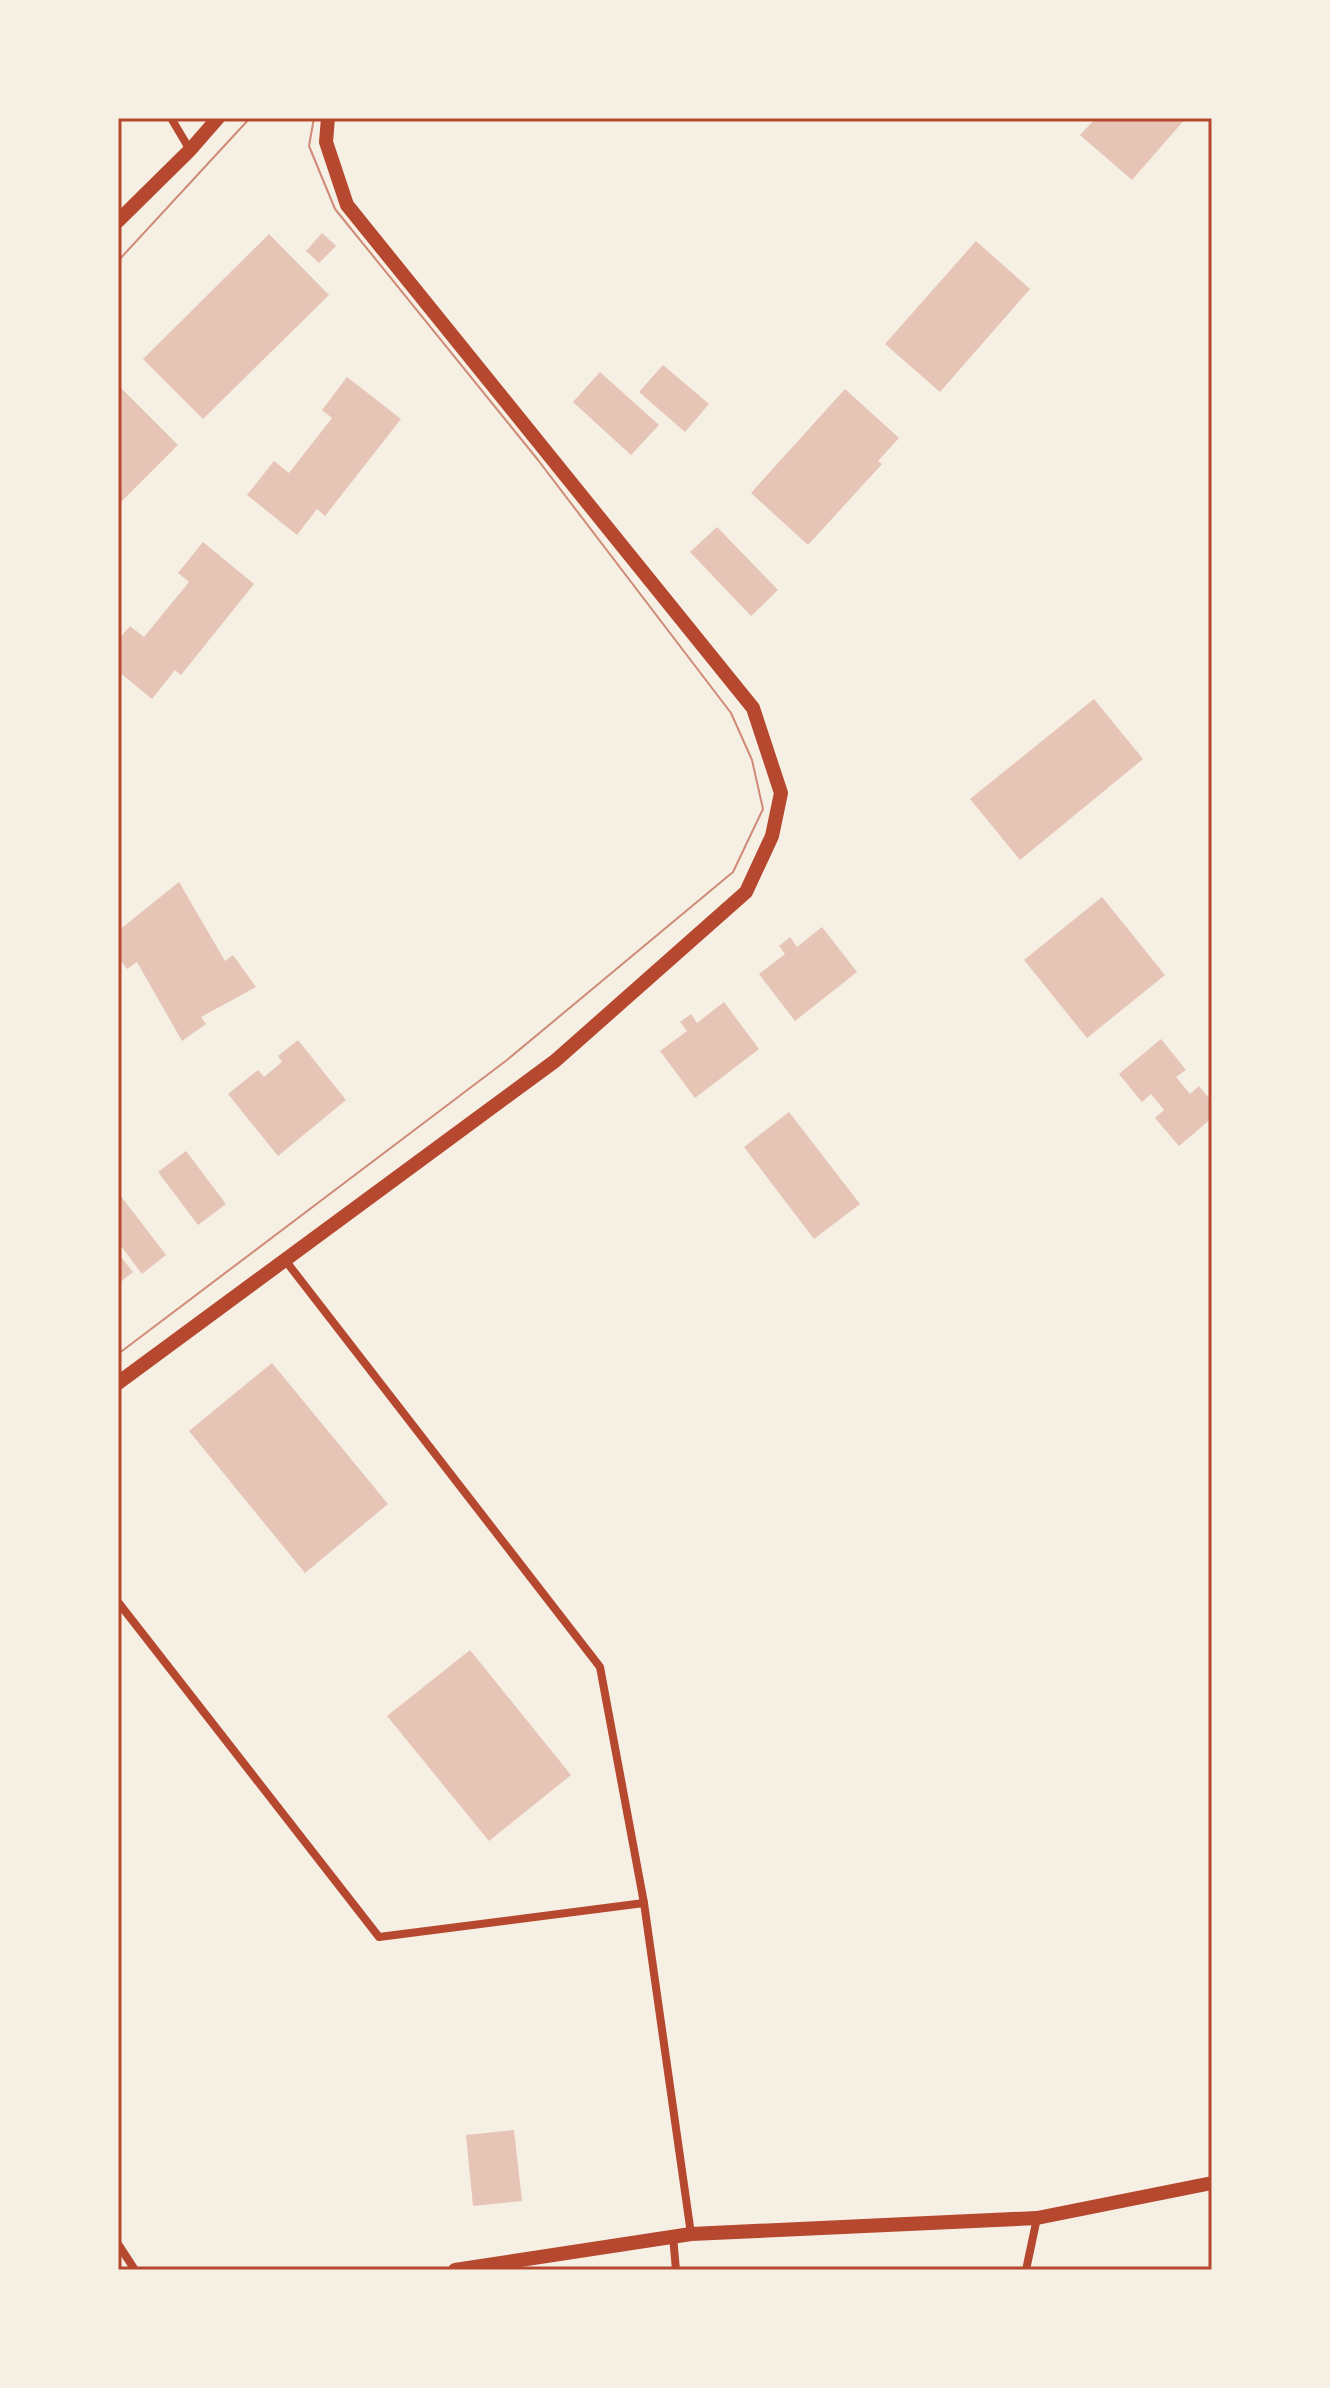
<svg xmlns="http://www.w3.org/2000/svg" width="1330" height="2388" viewBox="0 0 1330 2388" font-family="'Source Serif 4',serif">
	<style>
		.building { fill: #e6c5b7 }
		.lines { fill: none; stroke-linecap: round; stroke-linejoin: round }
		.minor { stroke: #b5482f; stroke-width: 8 }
		.tertiary { stroke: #b5482f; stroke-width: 14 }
		.tram { stroke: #cf8b77; stroke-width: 2 }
		.neatline { fill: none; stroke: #b5482f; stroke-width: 3 }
	</style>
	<rect width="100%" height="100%" fill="#f6efe4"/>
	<g class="building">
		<polygon points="1096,118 1186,118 1132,180 1080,135"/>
		<polygon points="322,233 336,246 319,263 306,251"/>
		<polygon points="269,234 329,295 203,419 143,359"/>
		<polygon points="976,241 1030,289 940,392 885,344"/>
		<polygon points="663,365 709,404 685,432 639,392"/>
		<polygon points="600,372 659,425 631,455 573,402"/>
		<polygon points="347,377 401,419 325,516 317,509 297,535 247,495 274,461 289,473 332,418 322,410"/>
		<polygon points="118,385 178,445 118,505"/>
		<polygon points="845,389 899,438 878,461 882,464 808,545 751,493"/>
		<polygon points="717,527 778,590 751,616 690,552"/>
		<polygon points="203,542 254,584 181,675 175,670 152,699 118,671 118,640 130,626 144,637 189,582 178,573"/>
		<polygon points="1094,699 1143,759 1020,860 970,799"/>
		<polygon points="179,882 225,961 233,955 256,987 201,1017 206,1024 182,1041 137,962 127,969 118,957 118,931"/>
		<polygon points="1102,897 1165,975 1087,1038 1024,960"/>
		<polygon points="822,927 857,972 795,1021 759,974 785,954 779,946 790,937 797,947"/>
		<polygon points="724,1002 759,1049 695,1098 660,1051 687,1031 680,1022 691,1014 697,1023"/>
		<polygon points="1161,1039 1186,1070 1176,1077 1190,1094 1199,1086 1212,1102 1212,1118 1179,1146 1155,1118 1164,1110 1151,1094 1142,1102 1119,1074"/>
		<polygon points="298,1040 346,1100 278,1156 228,1094 258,1070 264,1077 282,1062 278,1056"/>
		<polygon points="789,1112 860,1204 814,1239 744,1147"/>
		<polygon points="186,1151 226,1204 198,1225 158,1172"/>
		<polygon points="120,1195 166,1255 142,1274 118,1242 118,1197"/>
		<polygon points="118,1253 133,1272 118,1284"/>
		<polygon points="272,1363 388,1504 305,1573 189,1431"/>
		<polygon points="470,1650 571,1775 489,1841 387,1716"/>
		<polygon points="514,2130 522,2201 473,2206 466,2135"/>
	</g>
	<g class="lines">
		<g class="minor">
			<polyline points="171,118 190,150"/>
			<polyline points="285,1260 600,1667 644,1903 691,2234"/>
			<polyline points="118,1602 379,1937 644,1903"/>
			<polyline points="673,2236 676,2270"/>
			<polyline points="118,2244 135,2270"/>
			<polyline points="1026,2270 1037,2218"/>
		</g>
		<g class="tertiary">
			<polyline points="118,221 190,150 218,118"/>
			<polyline points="118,1383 555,1061 746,892 772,836 781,793 753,708 347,205 326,142 328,118"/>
			<polyline points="455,2270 691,2234 1037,2218 1212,2183"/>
		</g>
		<g class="tram">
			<polyline points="118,261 250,118"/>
			<polyline points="118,1354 507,1060 733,872 763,809 752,760 731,713 538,460 335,209 309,146 314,118"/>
		</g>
	</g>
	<rect width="1330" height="2388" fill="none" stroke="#f6efe4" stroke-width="240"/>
	<rect x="120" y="120" width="1090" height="2148" class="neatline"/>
</svg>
